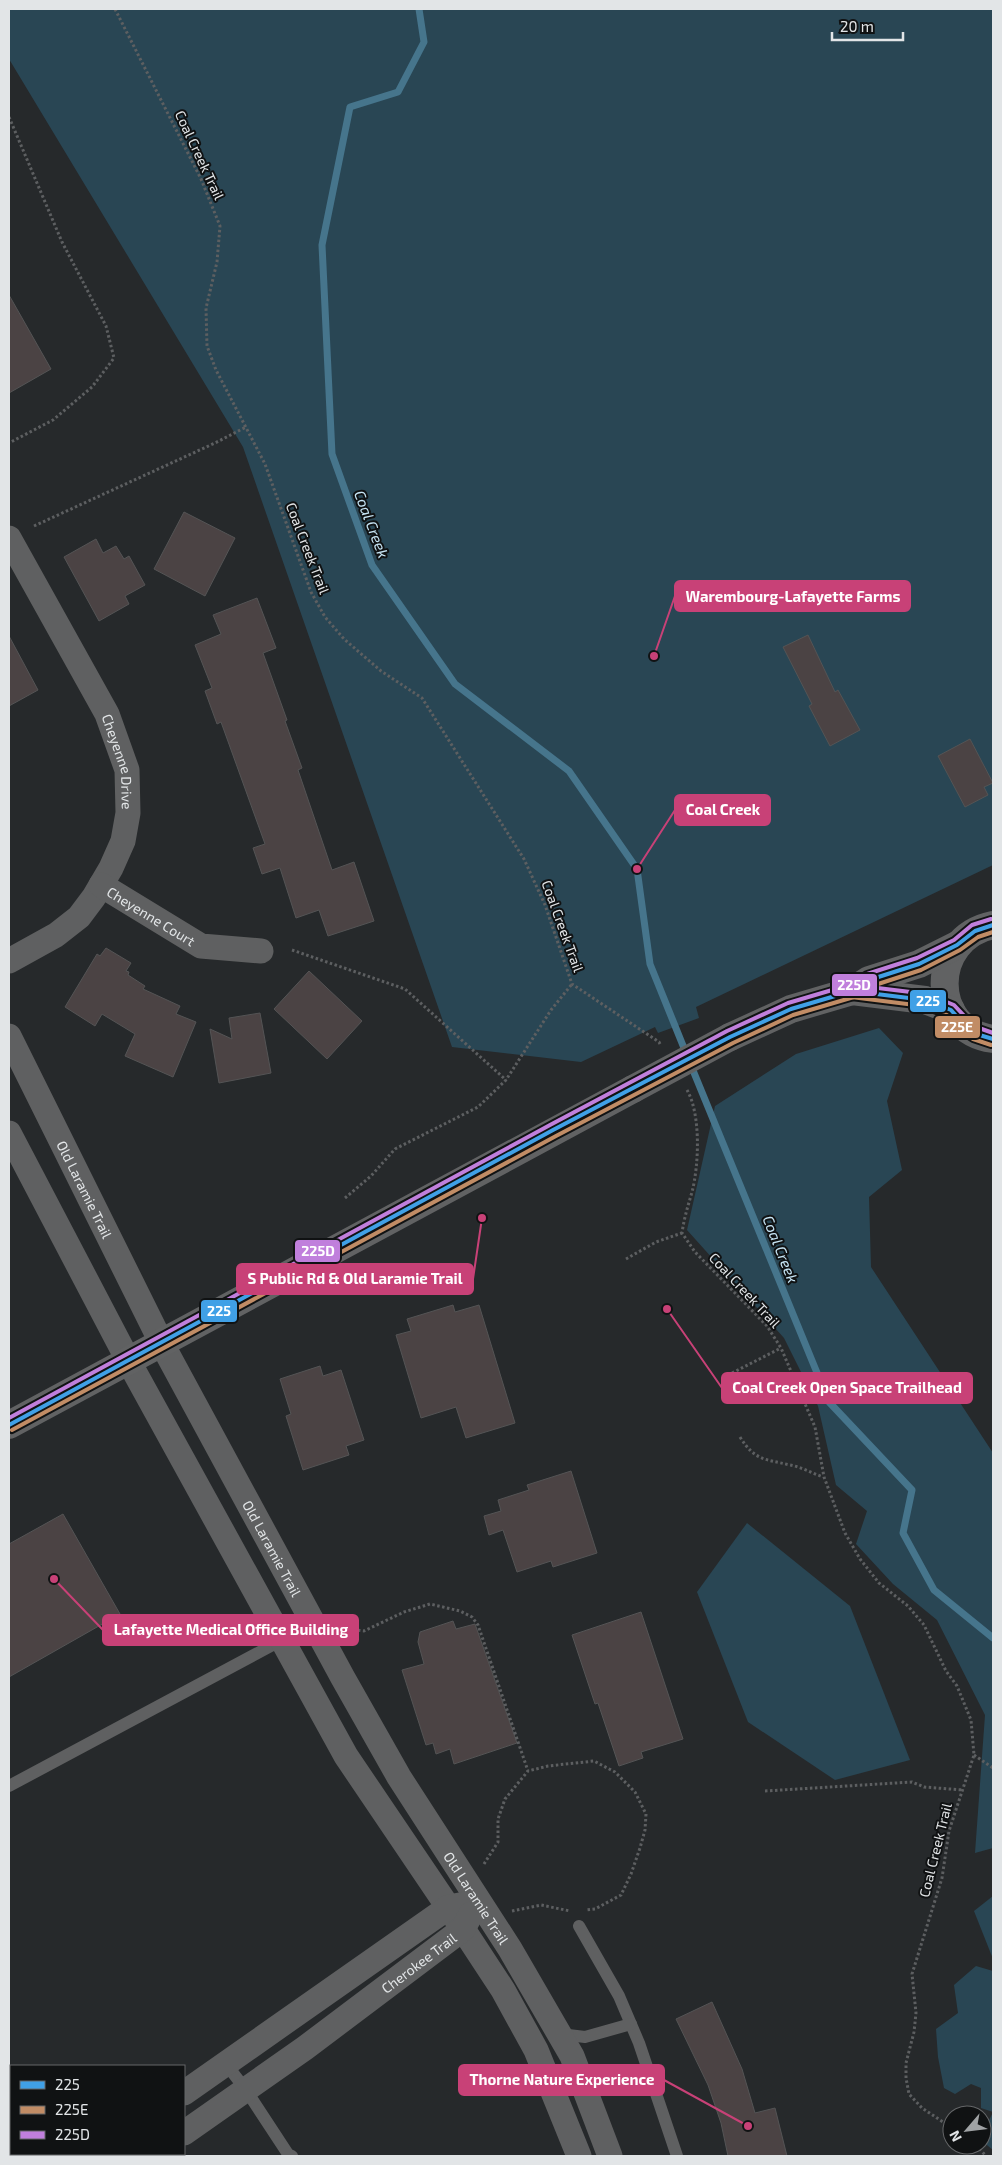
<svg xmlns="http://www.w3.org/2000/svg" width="1002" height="2165" viewBox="0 0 1002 2165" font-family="'Exo 2',sans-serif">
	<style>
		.green { fill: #294654 }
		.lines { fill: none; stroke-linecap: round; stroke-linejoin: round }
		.stream { stroke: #46758c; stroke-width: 7 }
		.building { fill: #4b4344; stroke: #545455 }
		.path { stroke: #5d5f61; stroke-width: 3; stroke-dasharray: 2.5 2.5; stroke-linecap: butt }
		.lane { stroke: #5f6061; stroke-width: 12 }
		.street { stroke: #5f6061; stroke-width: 25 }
		.secondary { stroke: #616263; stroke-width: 28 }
		.secondary-bridge { stroke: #616263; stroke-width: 28 }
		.bus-1-casing { stroke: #101213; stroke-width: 8 }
		.bus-2-casing { stroke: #101213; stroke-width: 8 }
		.bus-3-casing { stroke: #101213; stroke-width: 8 }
		.bus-1 { stroke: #40a0e6; stroke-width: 4 }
		.bus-2 { stroke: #c18c65; stroke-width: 4 }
		.bus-3 { stroke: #c07fdc; stroke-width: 4 }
		.labels { text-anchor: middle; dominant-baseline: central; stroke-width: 4; stroke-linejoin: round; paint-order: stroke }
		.street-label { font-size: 14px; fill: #e2e5e7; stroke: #101213 }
		.water-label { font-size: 15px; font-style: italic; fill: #c7e5f5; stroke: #101213 }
		.leader { fill: none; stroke: #c84177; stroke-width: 2 }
		.callout-dot { fill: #c84177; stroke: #101213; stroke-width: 2 }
		.callout { fill: #c84177; stroke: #c84177; stroke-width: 2 }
		.callout-label { font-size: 15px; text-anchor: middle; font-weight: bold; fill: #fff }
		.line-badge { stroke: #101213; stroke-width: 2 }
		.badge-label { font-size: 14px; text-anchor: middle; font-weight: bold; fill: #fff }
	</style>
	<rect width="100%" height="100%" fill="#26292b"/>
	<g class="green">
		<polygon points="9,9 993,9 993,865 696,1007 699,1018 658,1033 655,1027 581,1062 452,1047 243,447 9,59"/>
		<polygon points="879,1028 903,1053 887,1101 902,1170 869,1197 871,1267 993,1453 993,1848 975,1853 985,1715 937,1620 893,1584 856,1544 867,1511 836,1485 818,1406 784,1338 687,1230 715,1106 796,1054"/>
		<polygon points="747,1523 850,1606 910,1760 835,1780 748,1722 697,1592"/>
		<polygon points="993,1896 993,1959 974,1911"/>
		<polygon points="976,1966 993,1971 993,2150 982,2141 982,2135 993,2112 981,2108 981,2088 971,2084 955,2094 944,2088 938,2057 936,2029 958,2013 954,1985"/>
	</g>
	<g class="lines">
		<g class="stream">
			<polyline points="419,9 424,42 398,92 350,107 322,245 332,454 372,565 455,684 569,771 637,869 650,964 686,1053"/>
			<polyline points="690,1063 829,1402 912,1490 903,1533 934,1590 993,1638"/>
		</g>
	</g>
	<g class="building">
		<polygon points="9,295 51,369 9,393"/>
		<polygon points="184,512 235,538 205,596 154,569"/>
		<polygon points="96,539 103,553 116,546 124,559 129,556 145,585 125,596 129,604 99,621 64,557"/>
		<polygon points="257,598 276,648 263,653 287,720 285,721 302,768 298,770 332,870 354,862 374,921 328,936 319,910 296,918 280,868 262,874 253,848 265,844 221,722 217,724 205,691 212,688 195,645 221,634 213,615"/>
		<polygon points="808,635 835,692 838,690 860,730 830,746 809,706 812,704 783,647"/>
		<polygon points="9,636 38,690 9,706"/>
		<polygon points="970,739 993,783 984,787 988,795 965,807 938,756"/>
		<polygon points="106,948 131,963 126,971 129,972 128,975 145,986 143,989 180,1006 176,1014 196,1022 173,1077 125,1056 135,1034 102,1014 95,1026 65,1007 97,954 100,956"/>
		<polygon points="309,971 362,1021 327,1059 274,1009"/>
		<polygon points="260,1013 271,1073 219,1083 210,1029 232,1039 229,1018"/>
		<polygon points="453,1305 455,1312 479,1305 515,1423 466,1438 456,1407 421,1418 396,1335 411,1331 407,1319"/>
		<polygon points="320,1366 323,1376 341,1370 364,1440 346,1446 349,1455 303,1470 286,1416 291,1414 280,1379"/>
		<polygon points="571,1471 597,1553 553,1567 551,1561 517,1572 503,1530 489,1535 484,1516 501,1511 498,1500 529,1490 527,1485"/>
		<polygon points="63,1514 120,1614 9,1677 9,1544"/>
		<polygon points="641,1612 683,1739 641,1752 643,1758 619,1766 598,1703 595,1704 572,1635"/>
		<polygon points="453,1621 456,1629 475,1624 517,1743 454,1764 450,1749 436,1754 433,1743 426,1745 402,1670 424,1664 418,1642 420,1632"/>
		<polygon points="712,2002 742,2069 755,2113 775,2108 787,2156 728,2156 721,2123 708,2085 676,2019"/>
	</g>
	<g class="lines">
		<g class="path">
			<polyline points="115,9 201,179 220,226 217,262 206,308 207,346 216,370 265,464 311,592 325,617 344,639 381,671 422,698 524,859 545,905 572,984 659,1042 661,1046"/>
			<polyline points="9,117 62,242 106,326 114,358 92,387 53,420 9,443"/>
			<polyline points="34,526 215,443 246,427"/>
			<polyline points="292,950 405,989 506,1080"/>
			<path d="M 687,1090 C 701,1114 699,1165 692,1192 C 688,1206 684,1218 682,1233 L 695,1252 L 767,1326 L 781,1348 L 815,1427 L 824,1477 L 845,1533 L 860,1559 L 879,1583 L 908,1606 L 924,1625 L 946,1671 L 957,1686 L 971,1720 L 974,1755 L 949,1831 L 942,1878 L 912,1974 L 916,2013 L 914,2032 L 906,2063 L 906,2078 L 909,2094 L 922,2108 L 952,2128"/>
			<polyline points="345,1198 371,1176 395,1149 478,1107 506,1080 551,1010 572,984"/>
			<polyline points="626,1259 656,1242 682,1233"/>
			<polyline points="732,1373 781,1348"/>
			<path d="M 740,1437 C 755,1461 765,1459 790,1465 C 801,1467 812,1473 823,1477"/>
			<polyline points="348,1629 364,1631 404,1612 430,1604 460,1611 472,1617 478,1625 528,1771"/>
			<polyline points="974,1755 993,1768"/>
			<polyline points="765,1791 912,1782 924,1787 963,1790"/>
			<polyline points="484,1864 498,1842 498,1819 505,1799 528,1771 548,1766 594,1761 615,1772 635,1792 646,1814 645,1830 640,1848 631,1874 621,1895 595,1909 586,1910"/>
			<polyline points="512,1911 541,1905 570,1911"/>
			<polyline points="976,2145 986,2156"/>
		</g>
		<g class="lane">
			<polyline points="9,1786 282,1640"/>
			<polyline points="579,1926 619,1996 639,2043 677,2156"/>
			<polyline points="560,2034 585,2037 631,2024"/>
			<polyline points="226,2064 246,2090 288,2154 292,2156"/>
		</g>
		<g class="street">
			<path id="s1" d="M 9,538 L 107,714 L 127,770 L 128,813 L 123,841 L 111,868 L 94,897 L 79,917 L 56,935 L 9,961"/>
			<path id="s2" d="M 101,885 L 201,946 L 261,951"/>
			<path id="s3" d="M 9,1036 L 162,1344 L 343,1678 L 399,1777 L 510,1949 L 572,2056 L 610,2156"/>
			<polyline points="9,1133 129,1362 346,1756 463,1929 503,1990 536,2050 579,2156"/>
			<polyline points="184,2093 449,1907 465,1904"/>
			<path id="s4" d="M 184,2133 L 305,2048 L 463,1929 L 471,1914"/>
			<polyline points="90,2156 93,2154"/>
			<polyline points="150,2156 153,2154"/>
		</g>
		<g class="secondary">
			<path d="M 993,925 C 929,938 928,1030 993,1039"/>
			<polyline points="852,991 925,1000 951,1010"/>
			<polyline points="730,1037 791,1009 852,991 869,980 919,964 957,945"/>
			<polyline points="9,1425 633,1089"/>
		</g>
		<polyline class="secondary-bridge" points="633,1089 730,1037"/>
		<defs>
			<g id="bus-1">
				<polyline points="852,991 925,1000 951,1010 966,1027 976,1034 993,1039"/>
				<polyline points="9,1425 553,1130 730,1037 791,1009 852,991 869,980 919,964 957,945 975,931 993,925"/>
			</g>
			<g id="bus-2">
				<polyline points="851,997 923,1006 947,1015 962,1032 973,1039 991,1045"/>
				<polyline points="12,1430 556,1136 733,1043 793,1015 854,997 872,986 921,970 960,950 978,937 993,932"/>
			</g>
			<g id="bus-3">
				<polyline points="853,985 927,994 954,1005 970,1022 979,1028 993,1033"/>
				<polyline points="9,1418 550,1125 727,1031 788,1003 849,985 867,974 917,958 954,940 972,925 991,919"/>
			</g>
		</defs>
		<use href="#bus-1" class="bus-1-casing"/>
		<use href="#bus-2" class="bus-2-casing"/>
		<use href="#bus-3" class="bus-3-casing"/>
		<use href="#bus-1" class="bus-1"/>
		<use href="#bus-2" class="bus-2"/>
		<use href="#bus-3" class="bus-3"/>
	</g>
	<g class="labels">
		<g class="street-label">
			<text transform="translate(200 155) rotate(65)">Coal Creek Trail</text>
			<text transform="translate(308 548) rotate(69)">Coal Creek Trail</text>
			<text stroke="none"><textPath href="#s1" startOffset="251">Cheyenne Drive</textPath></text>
			<text stroke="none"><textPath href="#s2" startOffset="59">Cheyenne Court</textPath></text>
			<text transform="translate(563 926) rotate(70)">Coal Creek Trail</text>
			<text stroke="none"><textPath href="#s3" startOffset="171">Old Laramie Trail</textPath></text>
			<text transform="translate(745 1290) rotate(47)">Coal Creek Trail</text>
			<text stroke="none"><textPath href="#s3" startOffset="576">Old Laramie Trail</textPath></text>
			<text transform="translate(935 1850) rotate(-76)">Coal Creek Trail</text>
			<text stroke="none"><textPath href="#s3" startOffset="981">Old Laramie Trail</textPath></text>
			<text stroke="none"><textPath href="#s4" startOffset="290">Cherokee Trail</textPath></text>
		</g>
		<g class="water-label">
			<text transform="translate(372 524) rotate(69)">Coal Creek</text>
			<text transform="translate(781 1249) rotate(68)">Coal Creek</text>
		</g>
	</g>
	<path class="leader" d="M654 656L675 596M637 869L675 810M482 1218L473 1279M667 1309L722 1388M54 1579L103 1630M748 2126L664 2080"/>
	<g class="callout-dot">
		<circle cx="654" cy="656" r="5"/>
		<circle cx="637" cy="869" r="5"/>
		<circle cx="482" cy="1218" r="5"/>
		<circle cx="667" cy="1309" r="5"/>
		<circle cx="54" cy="1579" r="5"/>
		<circle cx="748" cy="2126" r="5"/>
	</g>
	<g class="callout">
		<rect x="675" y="581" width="235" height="30" rx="5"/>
		<rect x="675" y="795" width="95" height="30" rx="5"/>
		<rect x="237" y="1264" width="236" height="30" rx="5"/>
		<rect x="722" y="1373" width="250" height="30" rx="5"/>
		<rect x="103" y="1615" width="255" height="30" rx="5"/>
		<rect x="459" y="2065" width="205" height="30" rx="5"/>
	</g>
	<g class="callout-label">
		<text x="793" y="602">Warembourg-Lafayette Farms</text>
		<text x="723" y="815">Coal Creek</text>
		<text x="355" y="1284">S Public Rd &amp; Old Laramie Trail</text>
		<text x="847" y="1393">Coal Creek Open Space Trailhead</text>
		<text x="231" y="1635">Lafayette Medical Office Building</text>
		<text x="562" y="2085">Thorne Nature Experience</text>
	</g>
	<g class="line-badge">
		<rect x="831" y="973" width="47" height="24" rx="5" fill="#c07fdc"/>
		<rect x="909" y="989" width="38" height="24" rx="5" fill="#40a0e6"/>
		<rect x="934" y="1015" width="47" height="24" rx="5" fill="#c18c65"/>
		<rect x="294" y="1239" width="47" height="24" rx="5" fill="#c07fdc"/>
		<rect x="200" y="1299" width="38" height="24" rx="5" fill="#40a0e6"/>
	</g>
	<g class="badge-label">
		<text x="854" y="990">225D</text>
		<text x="928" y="1006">225</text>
		<text x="957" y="1032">225E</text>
		<text x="318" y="1256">225D</text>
		<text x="219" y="1316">225</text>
	</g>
	<rect width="1002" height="2165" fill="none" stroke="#e2e5e7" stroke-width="20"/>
	<rect x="10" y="2065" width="175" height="90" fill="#101213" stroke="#646668"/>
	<rect x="20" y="2081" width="25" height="8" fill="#40a0e6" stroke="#646668"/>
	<text x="55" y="2090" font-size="15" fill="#e2e5e7">225</text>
	<rect x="20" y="2106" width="25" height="8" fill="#c18c65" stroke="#646668"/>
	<text x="55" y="2115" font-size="15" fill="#e2e5e7">225E</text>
	<rect x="20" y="2131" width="25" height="8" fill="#c07fdc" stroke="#646668"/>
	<text x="55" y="2140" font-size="15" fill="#e2e5e7">225D</text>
	<g transform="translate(967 2130) rotate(242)"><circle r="24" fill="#101213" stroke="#646668"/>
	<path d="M0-4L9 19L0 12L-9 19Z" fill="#a0a3a5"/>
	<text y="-8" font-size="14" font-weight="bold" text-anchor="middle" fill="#e2e5e7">N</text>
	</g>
	<path d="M832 32v8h71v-8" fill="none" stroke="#e2e5e7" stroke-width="2.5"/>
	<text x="840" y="32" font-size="15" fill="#e2e5e7" stroke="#101213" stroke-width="4" paint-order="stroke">20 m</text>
</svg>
